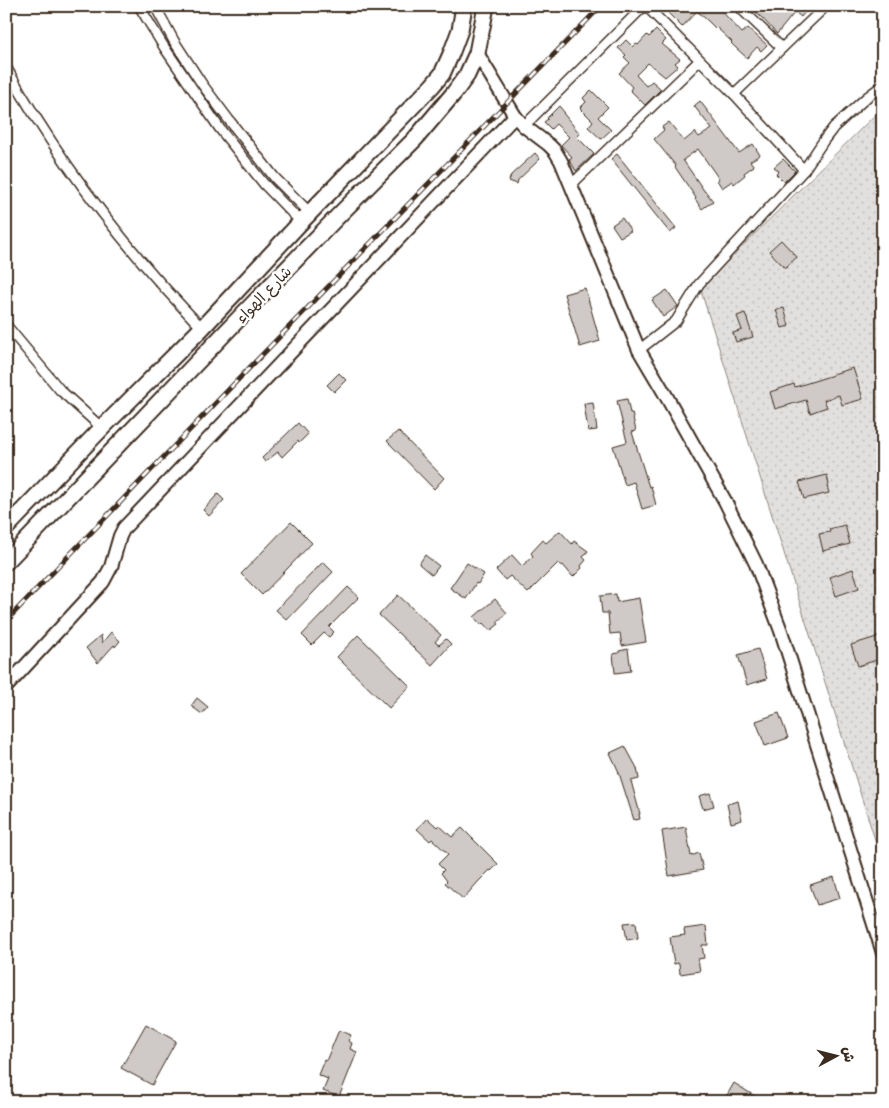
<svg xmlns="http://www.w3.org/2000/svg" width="889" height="1108" viewBox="0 0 889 1108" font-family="Mali,'Playpen Sans Arabic',sans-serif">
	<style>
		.grass { fill: url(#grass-dots); stroke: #8e857e }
		.building { fill: #cfcac7; stroke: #3b2a1e }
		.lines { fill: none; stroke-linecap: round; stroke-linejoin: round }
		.street-casing { stroke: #3b2a1e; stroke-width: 12 }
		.secondary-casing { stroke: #3b2a1e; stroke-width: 16 }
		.primary-casing { stroke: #3b2a1e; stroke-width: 19 }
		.street { stroke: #fff; stroke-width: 9 }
		.secondary { stroke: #fff; stroke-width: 12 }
		.primary { stroke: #fff; stroke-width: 15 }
		.rail-casing { stroke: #3b2a1e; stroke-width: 5 }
		.rail { stroke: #fff; stroke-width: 3; stroke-dasharray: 9; stroke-linecap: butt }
		.labels { text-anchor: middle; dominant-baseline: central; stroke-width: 5; stroke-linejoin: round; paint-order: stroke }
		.street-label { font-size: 15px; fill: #3b2a1e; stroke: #fff }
	</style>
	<defs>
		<pattern id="grass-dots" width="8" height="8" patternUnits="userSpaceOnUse" patternTransform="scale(1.25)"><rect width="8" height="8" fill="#e2e0de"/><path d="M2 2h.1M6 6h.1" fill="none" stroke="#c3c0be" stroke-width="1.8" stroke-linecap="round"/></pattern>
	</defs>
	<rect width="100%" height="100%" fill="#fff"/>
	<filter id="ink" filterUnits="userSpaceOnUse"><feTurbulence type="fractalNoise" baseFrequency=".02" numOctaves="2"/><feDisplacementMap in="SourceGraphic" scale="10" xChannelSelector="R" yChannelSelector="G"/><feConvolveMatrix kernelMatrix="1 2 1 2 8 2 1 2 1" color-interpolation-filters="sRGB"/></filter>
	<g filter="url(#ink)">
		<polygon class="grass" points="883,107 883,865 700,288"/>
		<g class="building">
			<polygon points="675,6 717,6 742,33 748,28 767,45 761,51 757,47 747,58 736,48 731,43 732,42 716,27 715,28 708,21 697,11 682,27 668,13"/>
			<polygon points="749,6 810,6 801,17 795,12 777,34 763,19"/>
			<polygon points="656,30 666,40 662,44 680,59 675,63 678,66 665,77 648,63 636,75 646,86 652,81 661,89 645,105 630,90 632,87 619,73 630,63 624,57 626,55 618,48 626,40 633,47 636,44 638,45 647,35 649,37"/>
			<polygon points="591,90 608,107 598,117 611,130 601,139 588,127 593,121 580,108 586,102 583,98"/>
			<polygon points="700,101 739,153 753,144 760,155 750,161 754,166 744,173 745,175 734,184 732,181 722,188 717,180 719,179 698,149 683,160 705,192 706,192 713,201 702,209 695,199 696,198 675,167 676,166 654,139 664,130 662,127 669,122 684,141 695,132 699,137 712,129 694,106"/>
			<polygon points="559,106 564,112 563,113 580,134 577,137 594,154 576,171 569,159 572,157 561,145 569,137 556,124 551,129 544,122 548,119 547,118"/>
			<polygon points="535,153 540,159 518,180 517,184 509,181 511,175"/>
			<polygon points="617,154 676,228 670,233 611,159"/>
			<polygon points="783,159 795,171 784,182 776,174 779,171 774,167"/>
			<polygon points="622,218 631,231 620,237 612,225"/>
			<polygon points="781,240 797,257 785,268 769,251"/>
			<polygon points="585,288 600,341 580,347 564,294"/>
			<polygon points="667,290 678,306 663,317 652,300"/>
			<polygon points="784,308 789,326 782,328 776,310"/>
			<polygon points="745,313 753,337 736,342 733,333 742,330 737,316"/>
			<polygon points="853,368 863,399 842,405 839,395 824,400 827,407 810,413 806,400 775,409 770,392 794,384 795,387 833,375 833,374"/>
			<polygon points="339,373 346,380 334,392 327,385"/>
			<polygon points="627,399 630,413 632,413 636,431 632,432 649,487 651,486 656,505 642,509 634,482 625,485 613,446 627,442 617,401"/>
			<polygon points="593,403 597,430 588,431 584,404"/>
			<polygon points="298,423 308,434 299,443 298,441 282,457 278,452 265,462 262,458"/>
			<polygon points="398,431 444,478 434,489 387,441"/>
			<polygon points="827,475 829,485 827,486 829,493 804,499 799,482"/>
			<polygon points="218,494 224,500 209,516 203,510"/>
			<polygon points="291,522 312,543 262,595 241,574"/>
			<polygon points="845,525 850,544 823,551 819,534 830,532 829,529"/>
			<polygon points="560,531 572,544 574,541 588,551 583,557 586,560 581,566 582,568 573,577 563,565 561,566 558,563 528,593 510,576 505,580 496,570 512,555 522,566 533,556 531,553 543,540 546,543"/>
			<polygon points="425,555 439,566 432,575 419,564"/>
			<polygon points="323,562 333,572 287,620 276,610"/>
			<polygon points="467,563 484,574 478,584 476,583 466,599 450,588"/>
			<polygon points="853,569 859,588 836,596 830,577"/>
			<polygon points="348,587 359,597 329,627 334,632 329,637 324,633 312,645 302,635"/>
			<polygon points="616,594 617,602 639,598 646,642 622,646 620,633 610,634 608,613 602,613 600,596"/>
			<polygon points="398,595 441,635 435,642 439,645 446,639 451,644 432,665 379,615"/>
			<polygon points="495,599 507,613 497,622 499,624 490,631 483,623 481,625 474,617"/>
			<polygon points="111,632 120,641 115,647 114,645 98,663 86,648 101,635 102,643"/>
			<polygon points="358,635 410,686 389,708 337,657"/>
			<polygon points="883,635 883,658 858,666 851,645"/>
			<polygon points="628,649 631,671 615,673 613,654 619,653 619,651"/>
			<polygon points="758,649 767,679 747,685 738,655"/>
			<polygon points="197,698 208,707 202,714 191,706"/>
			<polygon points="779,713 788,738 765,746 756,721"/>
			<polygon points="625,746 637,768 639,779 631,781 640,814 639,814 640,819 634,820 618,770 610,753"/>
			<polygon points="710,793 714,806 703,809 699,796"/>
			<polygon points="738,801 742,820 731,823 727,804"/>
			<polygon points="427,818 437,827 439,825 452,837 462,828 498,864 491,871 490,870 478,882 463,899 445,883 447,881 441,873 444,870 438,864 448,854 432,839 430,841 417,829"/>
			<polygon points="686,827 691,856 699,853 703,870 669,876 662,831"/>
			<polygon points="834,877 840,898 817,905 810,885"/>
			<polygon points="636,922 638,938 627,940 624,923"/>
			<polygon points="706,926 708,945 702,945 704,958 698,959 700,971 680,974 679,963 674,964 670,937 685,935 684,929"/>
			<polygon points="146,1024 176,1041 152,1085 121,1068"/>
			<polygon points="339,1030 351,1035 348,1041 352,1043 350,1049 357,1052 339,1097 323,1091 328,1079 318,1075 324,1060 326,1061"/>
			<polygon points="734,1083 764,1102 723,1102"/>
		</g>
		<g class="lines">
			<defs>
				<g id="street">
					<polyline points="139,6 164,47 220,129 264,184 301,222"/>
					<polyline points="155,6 174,41 202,84 229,120 275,178 310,213"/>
					<polyline points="646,6 734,94 804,170"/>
					<polyline points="738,6 782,48"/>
					<path d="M 6,67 C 45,137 92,203 143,263 C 162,286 182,307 202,328"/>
					<polyline points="734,94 826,6"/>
					<polyline points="524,126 644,6"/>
					<polyline points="571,185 699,61"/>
					<polyline points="6,325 60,390 102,428"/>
					<polyline points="639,350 676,321 699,284 804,170 824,140 834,127 867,97 883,85"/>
				</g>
				<g id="secondary">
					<polyline points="477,53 515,116 524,126 549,145 555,151 561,161 639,350 665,394 725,501 756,564 781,631 883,953"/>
					<polyline points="6,687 103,582 111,567 120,536 124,528 515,116"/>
				</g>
				<g id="primary">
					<polyline points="6,528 102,428 202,328 301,222 432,86 442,74 451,54 460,30 464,6"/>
					<polyline points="6,562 247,310 342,212 415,139 454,93 467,75 477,53 486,6"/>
				</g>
			</defs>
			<use href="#street" class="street-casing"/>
			<use href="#secondary" class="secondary-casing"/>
			<use href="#primary" class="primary-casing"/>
			<use href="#street" class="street"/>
			<use href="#secondary" class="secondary"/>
			<use href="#primary" class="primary"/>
			<defs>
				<polyline id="rail" points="6,621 257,360 601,6"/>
			</defs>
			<use href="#rail" class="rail-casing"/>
			<use href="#rail" class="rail"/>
		</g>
	</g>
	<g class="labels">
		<g class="street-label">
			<text transform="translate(263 294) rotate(-46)">شارع الهواء</text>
		</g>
	</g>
	<rect width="889" height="1108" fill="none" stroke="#fff" stroke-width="25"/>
	<rect x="12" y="12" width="864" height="1083" fill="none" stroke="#3b2a1e" stroke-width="2" filter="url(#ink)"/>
	<g transform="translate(836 1056) rotate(83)" stroke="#ffffff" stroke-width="4" paint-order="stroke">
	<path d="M0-4L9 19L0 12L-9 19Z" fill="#3b2a1e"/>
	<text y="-8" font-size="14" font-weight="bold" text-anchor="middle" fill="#3b2a1e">ش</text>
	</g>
</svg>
